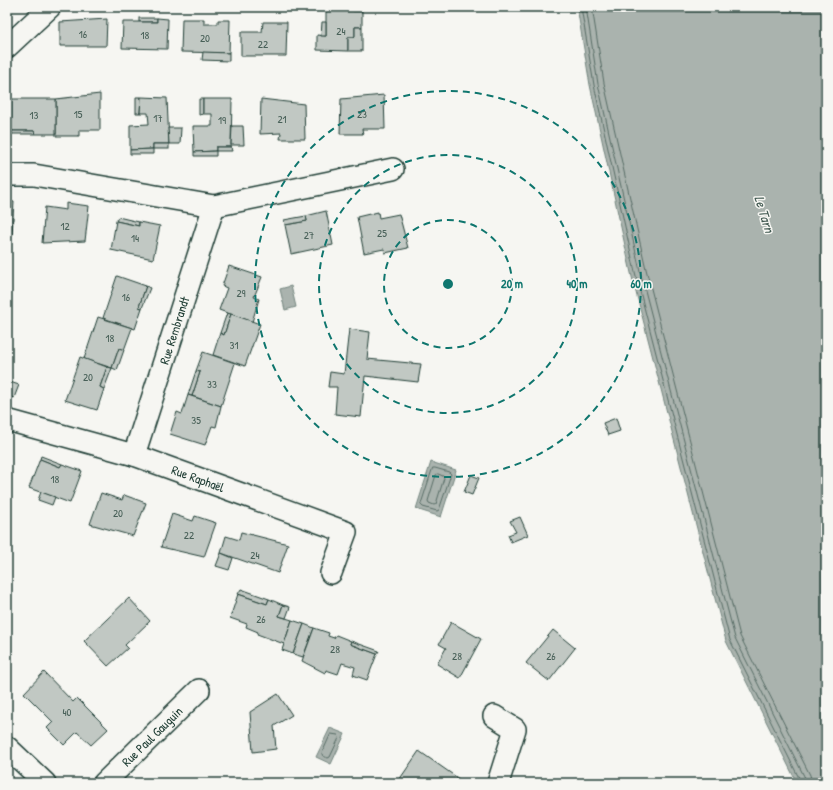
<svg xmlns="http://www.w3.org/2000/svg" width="833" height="790" viewBox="0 0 833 790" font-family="'Patrick Hand',sans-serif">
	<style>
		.water { fill: #aab3ae; stroke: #72847d }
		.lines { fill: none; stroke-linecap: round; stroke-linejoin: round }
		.shore { stroke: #576c65; stroke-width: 1 }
		.building { fill: #c1c8c3; stroke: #1f3d34 }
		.street-casing { stroke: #1f3d34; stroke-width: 24 }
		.street { stroke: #f6f6f2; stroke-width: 21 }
		.ring { fill: none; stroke: #0f766e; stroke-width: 2; stroke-dasharray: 7 5 }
		.labels { text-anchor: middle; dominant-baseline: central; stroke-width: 3; stroke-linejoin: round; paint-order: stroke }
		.number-label { font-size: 11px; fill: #486058 }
		.street-label { font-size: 13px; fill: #1f3d34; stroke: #f6f6f2 }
		.water-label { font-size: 14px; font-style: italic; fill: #425a52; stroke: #f6f6f2 }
		.centre { fill: #0f766e; stroke: #f6f6f2; stroke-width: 2 }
		.ring-label { font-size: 12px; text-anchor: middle; font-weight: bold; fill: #0f766e; stroke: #f6f6f2; stroke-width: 3; stroke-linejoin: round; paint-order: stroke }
	</style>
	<rect width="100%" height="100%" fill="#f6f6f2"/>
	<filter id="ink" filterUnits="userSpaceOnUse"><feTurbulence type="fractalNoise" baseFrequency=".025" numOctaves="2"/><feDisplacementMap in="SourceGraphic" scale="8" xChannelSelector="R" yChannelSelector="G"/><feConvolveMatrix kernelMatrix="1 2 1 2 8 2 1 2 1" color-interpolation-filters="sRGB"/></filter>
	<g filter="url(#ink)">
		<g class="water">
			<polygon points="577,7 826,7 826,783 797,783 726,641 631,273 590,85"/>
			<polygon points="291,286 296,307 285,310 280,289"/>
			<polygon points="431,462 456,470 441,517 416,509"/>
			<polygon points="330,728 345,734 331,764 316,757"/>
		</g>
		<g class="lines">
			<g class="shore">
				<polyline points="581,7 594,85 635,272 730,640 800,780 800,783"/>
				<polyline points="586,7 598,84 640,271 735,638 805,778 806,783"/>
				<polyline points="592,7 604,83 646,269 740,636 810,775 812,783"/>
				<polygon points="433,468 435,468 449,472 451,474 439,510 437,511 423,507 421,505"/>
				<polygon points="438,474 443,476 444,478 436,504 434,505 429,503 428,501 436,475"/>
				<polygon points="331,734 338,735 339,738 330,757 328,758 323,756 322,754"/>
			</g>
		</g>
		<g class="building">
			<polygon points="314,7 353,7 353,11 362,11 362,27 355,27 355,37 348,37 348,51 317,50 317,35 326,36 326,11 314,10"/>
			<rect x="139" y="18" width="18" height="4"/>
			<polygon points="157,18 168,19 167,49 122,48 123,22 157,22"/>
			<polygon points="107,19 106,46 60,46 60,22"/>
			<polygon points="182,19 204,19 204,24 218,24 218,20 230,20 229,53 181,52"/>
			<polygon points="263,22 287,22 286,56 241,56 241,32 262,32"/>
			<polygon points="322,22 326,22 326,36 321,36"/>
			<polygon points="355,27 362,27 362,51 348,51 348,37 355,37"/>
			<polygon points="203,52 229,53 229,61 202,60"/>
			<polygon points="100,94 100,130 79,130 79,136 56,136 56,99"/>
			<polygon points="384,95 385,129 362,129 363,134 340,134 341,99"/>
			<polygon points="136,97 141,97 140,113 136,113"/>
			<polygon points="141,97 167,98 169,144 153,144 153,149 130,150 130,125 149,124 148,113 140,113"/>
			<polygon points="11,99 56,99 56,134 35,134 34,131 11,131"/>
			<polygon points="199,99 203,99 203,114 199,115"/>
			<polygon points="203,99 232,99 231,147 216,147 216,151 194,152 193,126 212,126 212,114 203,114"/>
			<polygon points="261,99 304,104 305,139 280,139 281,133 260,134"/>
			<polygon points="232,126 243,126 244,145 231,145"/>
			<polygon points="168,128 181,128 180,144 169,144"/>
			<polygon points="11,131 34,131 35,134 12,134"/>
			<rect x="153" y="144" width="16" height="5"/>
			<polygon points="216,147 231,147 232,151 216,151"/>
			<polygon points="153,149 153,154 130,154 130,150"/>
			<polygon points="216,151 216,156 194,156 194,152"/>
			<polygon points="7,201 14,202 12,235 7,235"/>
			<polygon points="66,203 89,206 85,241 42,243 45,207 66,210"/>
			<polygon points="326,211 333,245 291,254 285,225 307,221 306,216"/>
			<polygon points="378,212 379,218 399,214 408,248 385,253 384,249 364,253 357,217"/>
			<polygon points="306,216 307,221 285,225 284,220"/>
			<polygon points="118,217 139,222 139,226 116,221"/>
			<polygon points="116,221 139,226 139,222 160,226 153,259 111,250"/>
			<polygon points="229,266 262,277 254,297 259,299 252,322 219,310 227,288 222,286"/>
			<polygon points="117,276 146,286 139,307 142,308 135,329 103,318"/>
			<polygon points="146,286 150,288 142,308 139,307"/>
			<polygon points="227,313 231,314 224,335 220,333"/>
			<polygon points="231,314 260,324 245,366 213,355 220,333 224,335"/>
			<polygon points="98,317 132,328 124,350 119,348 112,368 84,359"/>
			<polygon points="349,329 370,332 367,359 421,364 418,382 365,376 361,417 335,414 337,387 328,387 330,372 344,374"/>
			<polygon points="119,348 124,350 117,370 112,368"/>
			<polygon points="203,352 235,363 221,406 192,396 200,372 196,371"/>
			<polygon points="80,357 107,367 100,387 104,389 97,410 65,400"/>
			<polygon points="107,367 112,368 104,389 100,387"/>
			<polygon points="196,371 200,372 192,396 188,395"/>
			<polygon points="7,381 19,385 14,398 7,396"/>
			<polygon points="188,395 221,406 216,427 212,426 205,445 170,434 177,412 182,414"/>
			<polygon points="616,418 620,431 608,435 603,423"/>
			<polygon points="41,456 62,464 60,467 40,459"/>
			<polygon points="40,459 60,467 62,464 82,471 70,503 29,488"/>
			<polygon points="471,475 479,478 472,495 464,492"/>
			<polygon points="41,492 55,497 52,505 38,500"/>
			<polygon points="101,493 122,500 124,495 146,503 133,536 90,524"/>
			<polygon points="172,514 193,521 195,516 216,523 204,557 161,547"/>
			<polygon points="520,517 528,535 511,542 508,535 516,532 510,521"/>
			<polygon points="241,532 288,544 278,573 221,553 226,536 239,540"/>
			<polygon points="221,553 233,558 229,570 216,566"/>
			<polygon points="241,589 269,599 267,604 238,594"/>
			<polygon points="238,594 267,604 269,599 283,605 279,616 292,620 284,644 257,634 258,632 246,627 247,624 230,618"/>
			<polygon points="129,598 150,621 125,645 128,648 108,666 84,641"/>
			<polygon points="283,605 290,607 286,618 279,616"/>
			<polygon points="292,620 304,624 293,654 282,650"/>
			<polygon points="451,622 481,639 460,678 437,664 446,648 439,644"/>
			<polygon points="304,624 314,628 303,657 293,654"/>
			<polygon points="314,628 329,633 328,636 334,638 336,635 351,641 350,644 377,654 367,680 353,675 355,667 342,663 338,674 326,670 325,673 302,661"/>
			<polygon points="553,630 575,648 549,681 526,663"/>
			<polygon points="351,641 379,651 377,654 350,644"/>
			<polygon points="44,672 73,702 77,698 108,729 91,745 77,732 64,745 47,728 53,722 24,693"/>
			<polygon points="278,694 292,715 274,726 276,749 253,752 250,712"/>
			<polygon points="419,751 459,779 456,783 397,783"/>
		</g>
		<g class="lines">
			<defs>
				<g id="street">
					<polyline points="7,47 50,7"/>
					<polyline points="7,175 34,175 214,206 393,169"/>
					<path id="s1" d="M 7,420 L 134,455 L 346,532 L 331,573"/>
					<path id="s2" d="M 134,455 L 214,206"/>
					<polyline points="494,716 515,729 498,783"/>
					<polyline points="7,747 45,783"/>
					<path id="s3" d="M 104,783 L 199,690"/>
				</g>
			</defs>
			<use href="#street" class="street-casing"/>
			<use href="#street" class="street"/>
		</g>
	</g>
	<g class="ring">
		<circle cx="448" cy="284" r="64"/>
		<circle cx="448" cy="284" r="129"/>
		<circle cx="448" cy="284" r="193"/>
	</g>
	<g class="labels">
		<g class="number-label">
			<text x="341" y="31">24</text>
			<text x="83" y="34">16</text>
			<text x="145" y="35">18</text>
			<text x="205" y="38">20</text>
			<text x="263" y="44">22</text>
			<text x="78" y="114">15</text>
			<text x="362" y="114">23</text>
			<text x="34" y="115">13</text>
			<text x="158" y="118">17</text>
			<text x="282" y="119">21</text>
			<text x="222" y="120">19</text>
			<text x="65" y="226">12</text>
			<text x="382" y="233">25</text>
			<text x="309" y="235">27</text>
			<text x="135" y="238">14</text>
			<text x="241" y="293">29</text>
			<text x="126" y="297">16</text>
			<text x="110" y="338">18</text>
			<text x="234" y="345">31</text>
			<text x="88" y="377">20</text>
			<text x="212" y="384">33</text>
			<text x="196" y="420">35</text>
			<text x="55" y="479">18</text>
			<text x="118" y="513">20</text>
			<text x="189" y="535">22</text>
			<text x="255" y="555">24</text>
			<text x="261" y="619">26</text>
			<text x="335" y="649">28</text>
			<text x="457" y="656">28</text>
			<text x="551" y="656">26</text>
			<text x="67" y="712">40</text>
		</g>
		<g class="street-label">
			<text stroke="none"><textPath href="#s2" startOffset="131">Rue Rembrandt</textPath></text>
			<text stroke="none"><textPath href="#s1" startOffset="200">Rue Raphaël</textPath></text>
			<text stroke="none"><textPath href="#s3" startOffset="67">Rue Paul Gauguin</textPath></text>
		</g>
		<g class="water-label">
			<text transform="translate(765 214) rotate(73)">Le Tarn</text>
		</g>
	</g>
	<circle cx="448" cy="284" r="6" class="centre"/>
	<g class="ring-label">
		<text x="512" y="288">20 m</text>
		<text x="577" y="288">40 m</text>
		<text x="641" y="288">60 m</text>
	</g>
	<rect width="833" height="790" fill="none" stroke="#f6f6f2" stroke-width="24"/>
	<rect x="12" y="12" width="809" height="766" fill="none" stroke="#1f3d34" stroke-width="1.5" filter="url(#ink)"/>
</svg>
